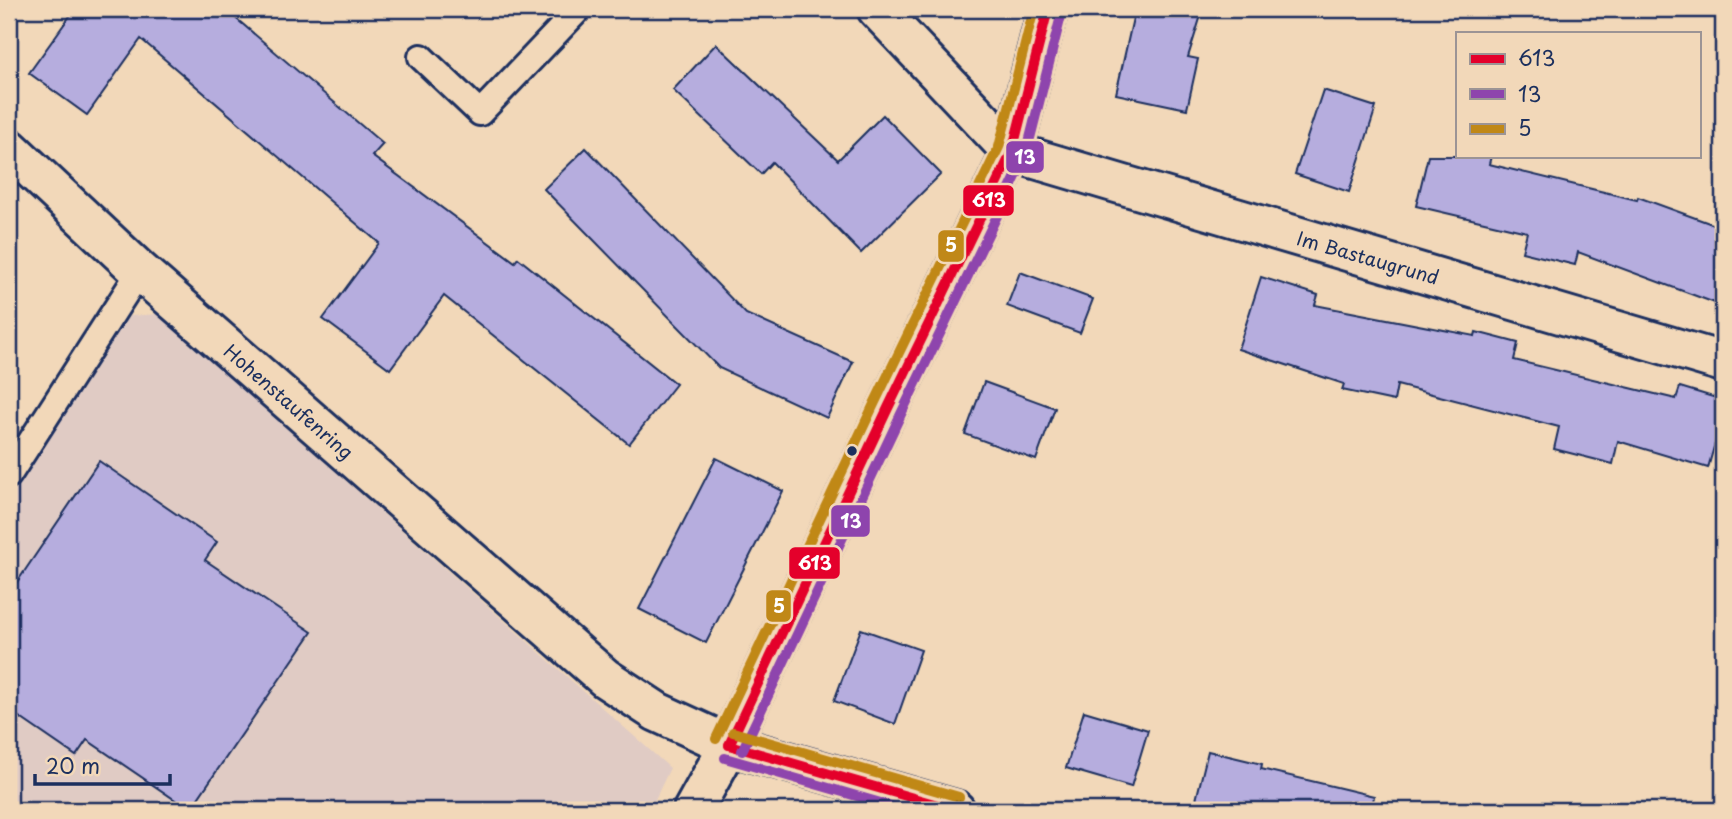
<svg xmlns="http://www.w3.org/2000/svg" width="1732" height="819" viewBox="0 0 1732 819" font-family="'Playpen Sans',sans-serif">
	<style>
		.built { fill: #e0cbc4 }
		.building { fill: #b6adde; stroke: #1b2f5e; stroke-width: 2 }
		.lines { fill: none; stroke-linecap: round; stroke-linejoin: round }
		.service-casing { stroke: #1b2f5e; stroke-width: 30 }
		.minor-casing { stroke: #1b2f5e; stroke-width: 44 }
		.service { stroke: #f2d8b9; stroke-width: 24 }
		.minor { stroke: #f2d8b9; stroke-width: 38 }
		.bus-1-casing { stroke: #f2d8b9; stroke-width: 16 }
		.bus-2-casing { stroke: #f2d8b9; stroke-width: 16 }
		.bus-3-casing { stroke: #f2d8b9; stroke-width: 16 }
		.bus-1 { stroke: #e4002b; stroke-width: 10 }
		.bus-2 { stroke: #8e44ad; stroke-width: 10 }
		.bus-3 { stroke: #c08818; stroke-width: 10 }
		.bus-dot { fill: #1b2f5e; stroke: #f2d8b9; stroke-width: 2.5 }
		.labels { text-anchor: middle; dominant-baseline: central; stroke-width: 7; stroke-linejoin: round; paint-order: stroke }
		.street-label { font-size: 19px; fill: #1b2f5e; stroke: #f2d8b9 }
		.line-badge { stroke: #f2d8b9; stroke-width: 2.5 }
		.badge-label { font-size: 19px; text-anchor: middle; font-weight: bold; fill: #fff }
	</style>
	<rect width="100%" height="100%" fill="#f2d8b9"/>
	<filter id="ink" filterUnits="userSpaceOnUse"><feTurbulence type="fractalNoise" baseFrequency=".0143" numOctaves="2"/><feDisplacementMap in="SourceGraphic" scale="14" xChannelSelector="R" yChannelSelector="G"/><feConvolveMatrix kernelMatrix="1 2 1 2 8 2 1 2 1" color-interpolation-filters="sRGB"/></filter>
	<g filter="url(#ink)">
		<polygon class="built" points="158,314 670,768 650,810 9,810 9,487 105,338 130,316"/>
		<g class="building">
			<polygon points="75,9 225,9 383,144 372,156 515,262 518,258 676,384 629,444 444,296 390,369 323,319 379,243 141,39 87,115 29,73"/>
			<polygon points="1135,9 1203,9 1188,57 1198,59 1187,109 1116,94"/>
			<polygon points="716,44 838,160 883,115 941,174 861,253 772,162 761,174 673,90"/>
			<polygon points="1323,90 1376,107 1349,192 1295,174"/>
			<polygon points="586,148 746,314 853,362 827,418 719,368 544,189"/>
			<polygon points="1428,156 1491,156 1489,164 1637,200 1638,197 1723,228 1723,306 1578,252 1575,265 1522,252 1527,232 1416,206"/>
			<polygon points="1020,272 1093,299 1080,333 1007,306"/>
			<polygon points="1261,277 1318,295 1315,305 1475,336 1476,332 1518,343 1514,360 1676,399 1680,387 1723,400 1723,415 1708,468 1618,441 1613,464 1554,449 1559,427 1397,385 1394,401 1342,390 1344,384 1238,349"/>
			<polygon points="984,382 1055,408 1036,460 965,434"/>
			<polygon points="716,458 783,491 706,643 639,609"/>
			<polygon points="99,461 217,542 205,560 312,632 190,810 87,740 76,756 9,710 9,594"/>
			<polygon points="861,629 921,650 895,724 834,701"/>
			<polygon points="1084,711 1148,730 1131,787 1066,768"/>
			<polygon points="1208,751 1262,764 1261,769 1374,796 1372,810 1240,810 1196,800"/>
		</g>
		<g class="lines">
			<defs>
				<g id="service">
					<polyline points="421,57 480,113 579,9"/>
					<polyline points="9,475 140,271"/>
				</g>
				<g id="minor">
					<polyline points="877,9 1012,152 1723,362"/>
					<polyline points="9,148 140,271 605,678 657,712 729,745 955,810"/>
					<polyline points="693,810 729,745 888,408 1012,152 1048,9"/>
				</g>
			</defs>
			<use href="#service" class="service-casing"/>
			<use href="#minor" class="minor-casing"/>
			<use href="#service" class="service"/>
			<use href="#minor" class="minor"/>
			<defs>
				<g id="bus-1">
					<polyline points="729,745 888,408 1012,152 1048,9"/>
					<polyline points="729,745 955,810"/>
				</g>
				<g id="bus-2">
					<polyline points="742,751 901,414 1025,158 1062,12"/>
					<polyline points="725,758 905,810"/>
				</g>
				<g id="bus-3">
					<polyline points="733,732 959,797"/>
					<polyline points="716,739 875,402 999,147 1034,9"/>
				</g>
			</defs>
			<use href="#bus-1" class="bus-1-casing"/>
			<use href="#bus-2" class="bus-2-casing"/>
			<use href="#bus-3" class="bus-3-casing"/>
			<use href="#bus-1" class="bus-1"/>
			<use href="#bus-2" class="bus-2"/>
			<use href="#bus-3" class="bus-3"/>
		</g>
	</g>
	<circle class="bus-dot" cx="852" cy="451" r="6"/>
	<g class="labels">
		<g class="street-label">
			<text transform="translate(1368 257) rotate(16)">Im Bastaugrund</text>
			<text transform="translate(289 401) rotate(41)">Hohenstaufenring</text>
		</g>
	</g>
	<g class="line-badge">
		<rect x="1005" y="140" width="40" height="34" rx="7" fill="#8e44ad"/>
		<rect x="962" y="184" width="53" height="33" rx="7" fill="#e4002b"/>
		<rect x="937" y="229" width="28" height="34" rx="7" fill="#c08818"/>
		<rect x="830" y="504" width="41" height="34" rx="7" fill="#8e44ad"/>
		<rect x="788" y="546" width="53" height="34" rx="7" fill="#e4002b"/>
		<rect x="765" y="589" width="27" height="34" rx="7" fill="#c08818"/>
	</g>
	<g class="badge-label">
		<text x="1025" y="164">13</text>
		<text x="989" y="207">613</text>
		<text x="951" y="252">5</text>
		<text x="851" y="528">13</text>
		<text x="815" y="570">613</text>
		<text x="779" y="613">5</text>
	</g>
	<rect width="1732" height="819" fill="none" stroke="#f2d8b9" stroke-width="35"/>
	<rect x="18" y="18" width="1697" height="784" fill="none" stroke="#1b2f5e" stroke-width="2.5" filter="url(#ink)"/>
	<rect x="1456" y="32" width="245" height="126" fill="#f2d8b9" stroke="#9c9495" stroke-width="2"/>
	<rect x="1470" y="54" width="35" height="10" fill="#e4002b" stroke="#9c9495" stroke-width="2"/>
	<text x="1518" y="66" font-size="21" fill="#1b2f5e">613</text>
	<rect x="1470" y="89" width="35" height="10" fill="#8e44ad" stroke="#9c9495" stroke-width="2"/>
	<text x="1518" y="102" font-size="21" fill="#1b2f5e">13</text>
	<rect x="1470" y="124" width="35" height="10" fill="#c08818" stroke="#9c9495" stroke-width="2"/>
	<text x="1518" y="136" font-size="21" fill="#1b2f5e">5</text>
	<path d="M35 774v10h135v-10" fill="none" stroke="#1b2f5e" stroke-width="3.5"/>
	<text x="46" y="774" font-size="21" fill="#1b2f5e" stroke="#f2d8b9" stroke-width="5" paint-order="stroke">20 m</text>
</svg>
